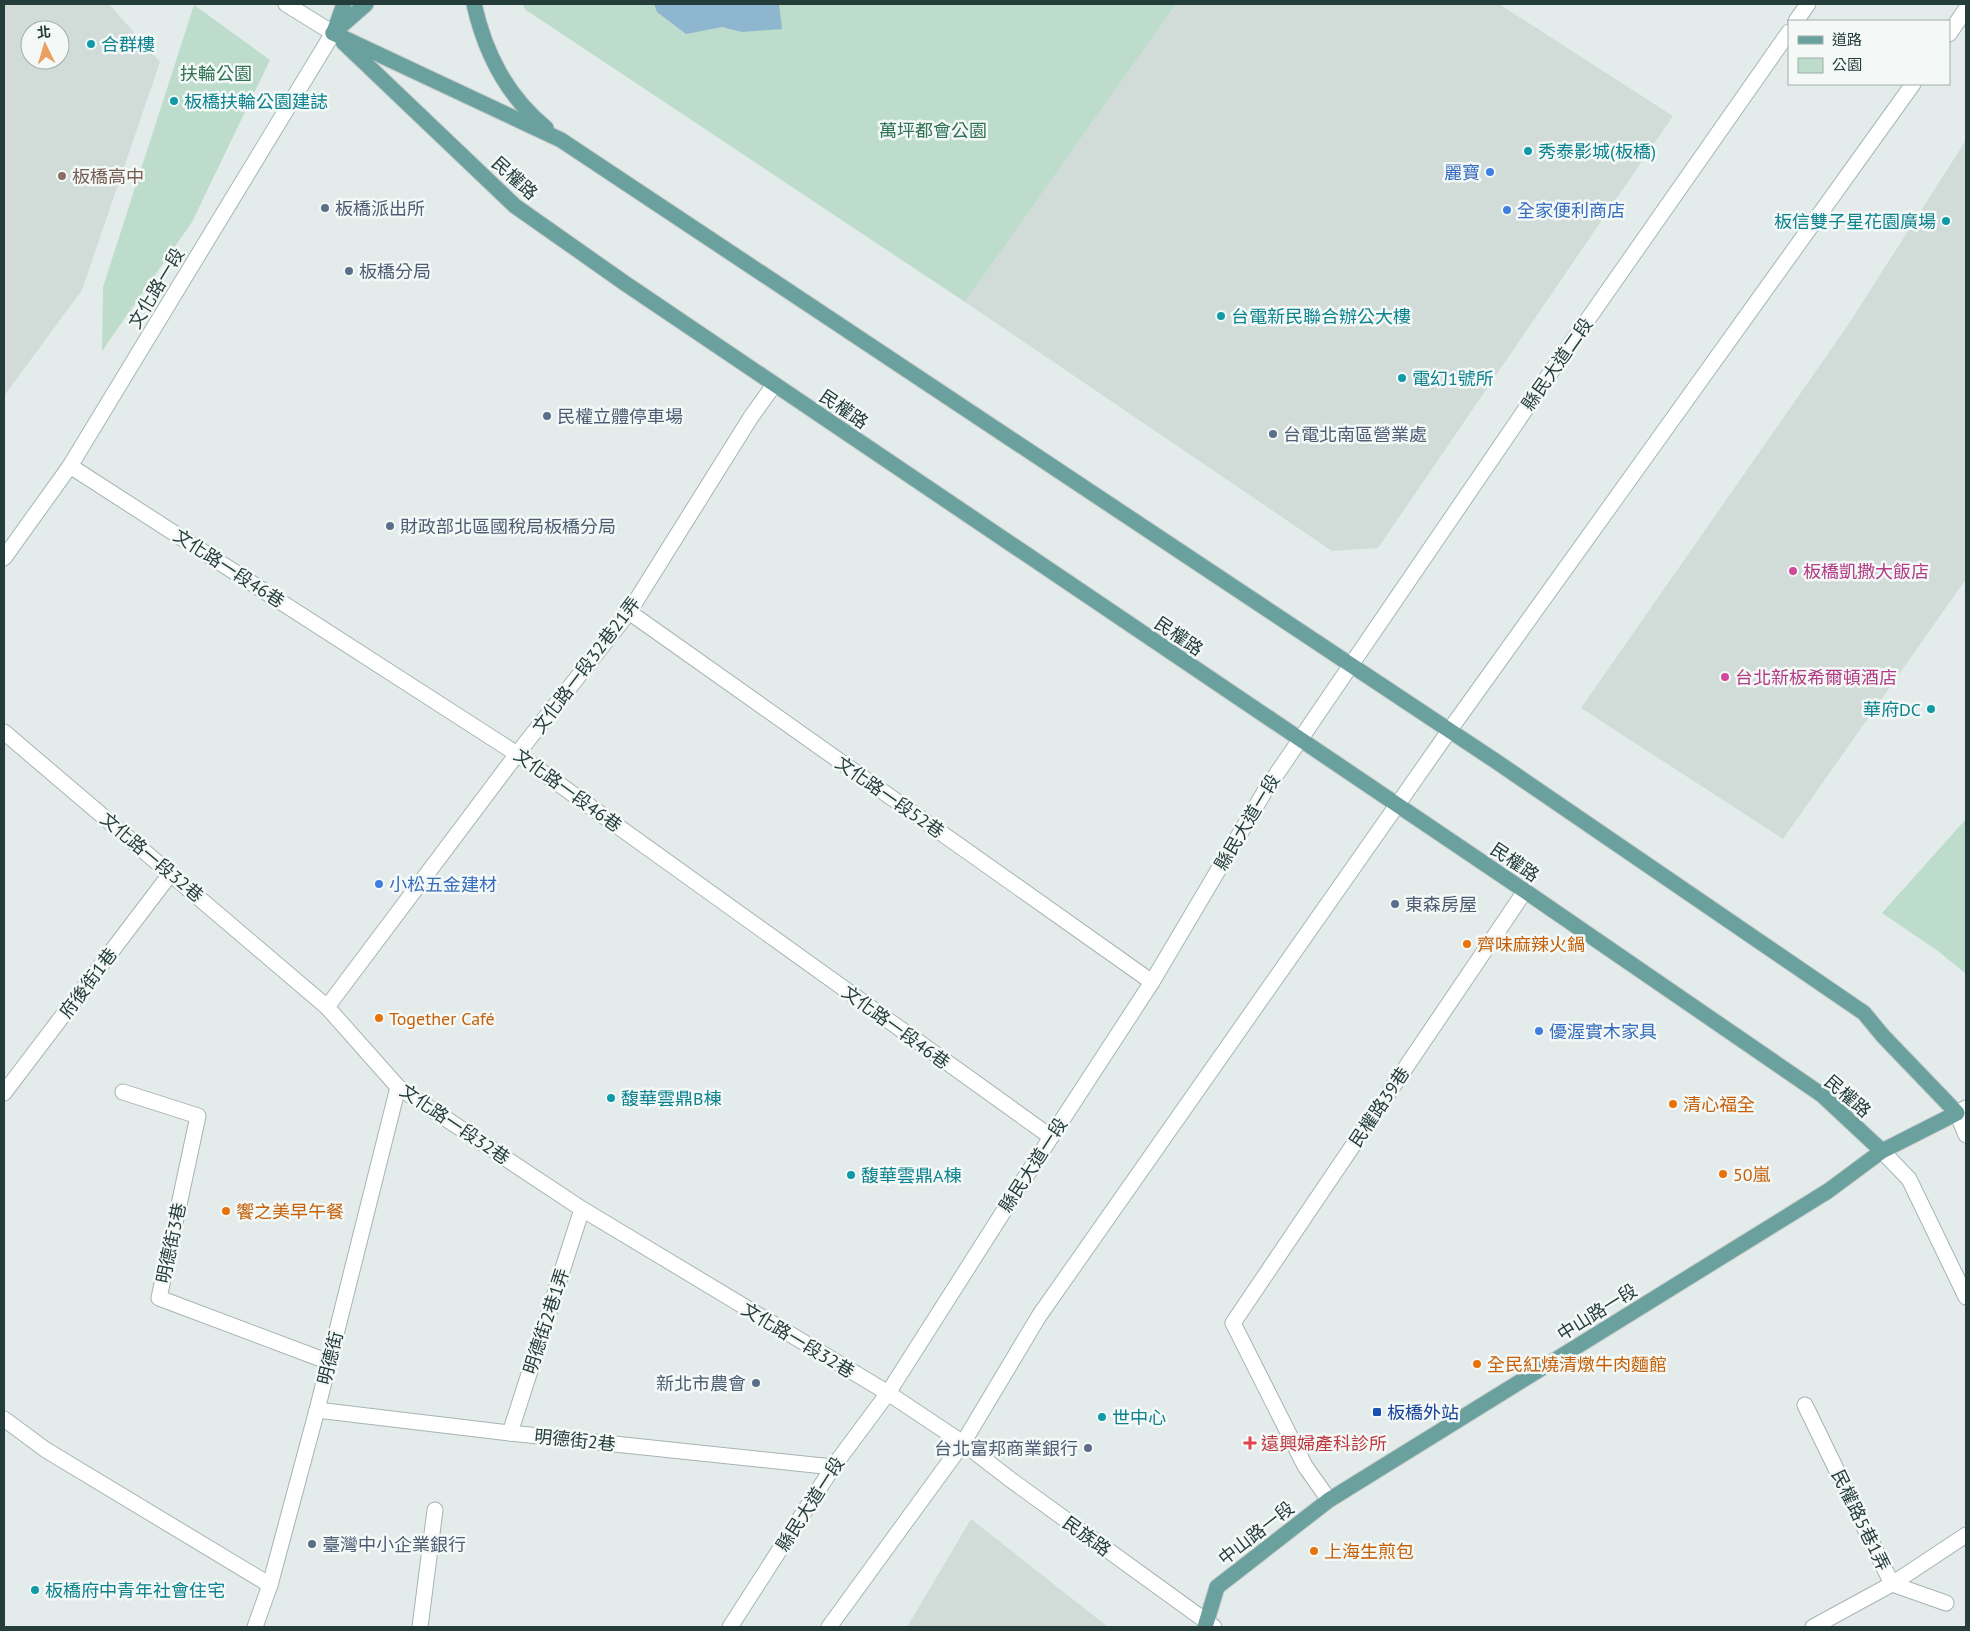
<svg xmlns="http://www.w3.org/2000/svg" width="1970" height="1631" viewBox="0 0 1970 1631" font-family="'PT Sans','Noto Sans TC',sans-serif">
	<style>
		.built { fill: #d1dcd9; fill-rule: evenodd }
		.green { fill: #bddccc }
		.water { fill: #8eb7cf }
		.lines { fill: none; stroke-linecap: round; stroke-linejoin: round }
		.lane-casing { stroke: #a6b4b2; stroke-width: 17 }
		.street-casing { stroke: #a6b4b2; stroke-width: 17 }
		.secondary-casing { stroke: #a2b8b4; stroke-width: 17 }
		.primary-casing { stroke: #c2c9c8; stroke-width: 17 }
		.lane { stroke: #fff; stroke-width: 15 }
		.street { stroke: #fff; stroke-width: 15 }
		.secondary { stroke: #fff; stroke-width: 15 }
		.primary { stroke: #6aa09d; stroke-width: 15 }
		.culture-dot { fill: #0f9aa8; stroke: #f4f9f7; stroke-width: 2 }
		.shop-dot { fill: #3f7fe0; stroke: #f4f9f7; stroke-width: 2 }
		.education-dot { fill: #8d6e63; stroke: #f4f9f7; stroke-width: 2 }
		.service-dot { fill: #5c6f8a; stroke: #f4f9f7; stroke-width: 2 }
		.hotel-dot { fill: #d1479c; stroke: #f4f9f7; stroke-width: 2 }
		.food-dot { fill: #e8710a; stroke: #f4f9f7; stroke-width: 2 }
		.transit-dot { fill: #1a4fb4; stroke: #f4f9f7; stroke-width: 2 }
		.health-dot { fill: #e0444e; stroke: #f4f9f7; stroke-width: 2 }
		.labels { text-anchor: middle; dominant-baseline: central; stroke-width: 5; stroke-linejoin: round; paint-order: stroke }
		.culture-label { font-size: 18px; fill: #0d838f; stroke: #f4f9f7; text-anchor: start }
		.park-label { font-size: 18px; fill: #307257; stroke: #f4f9f7 }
		.shop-label { font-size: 18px; fill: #366cbe; stroke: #f4f9f7; text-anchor: start }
		.education-label { font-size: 18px; fill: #785e54; stroke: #f4f9f7; text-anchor: start }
		.street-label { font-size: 18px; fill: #243d3b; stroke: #f4f9f7 }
		.service-label { font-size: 18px; fill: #4e5e75; stroke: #f4f9f7; text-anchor: start }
		.hotel-label { font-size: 18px; fill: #b23c85; stroke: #f4f9f7; text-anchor: start }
		.food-label { font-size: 18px; fill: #c56008; stroke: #f4f9f7; text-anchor: start }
		.transit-label { font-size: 18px; fill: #164399; stroke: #f4f9f7; text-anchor: start }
		.health-label { font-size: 18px; fill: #be3a42; stroke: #f4f9f7; text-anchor: start }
	</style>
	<rect width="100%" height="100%" fill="#e3ecea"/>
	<g class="built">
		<path d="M 4,4 L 109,4 L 160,62 L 82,290 L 4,396 ZM 30,30 L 60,30 L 60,60 L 30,60 Z"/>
		<polygon points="1176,4 1499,4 1673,116 1378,548 1332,551 965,302"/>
		<polygon points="1966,140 1966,579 1783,839 1581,708 1848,325"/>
		<polygon points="971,1519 1108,1627 907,1627"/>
	</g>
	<g class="green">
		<polygon points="522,4 1176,4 965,302 526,10"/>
		<polygon points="194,5 270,60 192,222 102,351 103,287"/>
		<polygon points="1966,819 1966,974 1938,951 1882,913"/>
	</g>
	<polygon class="water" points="654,4 779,4 782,29 742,32 722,27 686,34 657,12"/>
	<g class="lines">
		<defs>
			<g id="lane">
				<polyline points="70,466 517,754 1051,1137"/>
				<polyline points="629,612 1152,982"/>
				<polyline points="327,1007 517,754 629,612 751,417 774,385"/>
				<polyline points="123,1092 198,1116 159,1298 329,1362"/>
				<polyline points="4,1093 171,873"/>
				<polyline points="1805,1405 1892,1584 1946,1603"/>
				<polyline points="317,1410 510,1433 833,1467"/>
				<polyline points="4,1419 46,1450 270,1585"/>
				<polyline points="510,1433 582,1209"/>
				<polyline points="1329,1500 1305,1466 1233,1323 1525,891"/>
				<polyline points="420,1627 435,1510"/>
				<polyline points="1813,1627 1892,1584 1966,1535"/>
			</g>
			<g id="street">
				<polyline points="4,732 327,1007 398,1087 582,1209 888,1393 963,1443 1011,1480 1214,1627"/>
				<polyline points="255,1627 270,1585 317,1410 398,1087"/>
			</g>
			<g id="secondary">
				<polyline points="1796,21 1808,4"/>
				<polyline points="1949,34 1966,9"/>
				<polyline points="4,558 70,466 333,33 286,4"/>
				<polyline points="1966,1108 1957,1113 1966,1135"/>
				<polyline points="1882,1151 1909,1179 1966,1297"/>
				<polyline points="730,1627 833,1467 888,1393 1051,1137 1152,982 1265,791 1551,372 1789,32"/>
				<polyline points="829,1627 963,1443 1039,1316 1449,731 1913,84"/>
			</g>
			<g id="primary">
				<path d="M 474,4 C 485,53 506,95 546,128"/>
				<polyline points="334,32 344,4"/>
				<polyline points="333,33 561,140 1497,762 1864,1013 1883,1036 1957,1113 1882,1151 1828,1191 1329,1500 1217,1587 1205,1627"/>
				<polyline points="333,33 366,4"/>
				<polyline points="343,42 515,206 626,284 1525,891 1822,1095 1882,1151"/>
			</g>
		</defs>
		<use href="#lane" class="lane-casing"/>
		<use href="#street" class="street-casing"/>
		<use href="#secondary" class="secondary-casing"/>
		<use href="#primary" class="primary-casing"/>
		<use href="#lane" class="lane"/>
		<use href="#street" class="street"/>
		<use href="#secondary" class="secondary"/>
		<use href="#primary" class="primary"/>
	</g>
	<g class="culture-dot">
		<circle cx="91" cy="44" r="5"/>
		<circle cx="174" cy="101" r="5"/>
		<circle cx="1528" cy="151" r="5"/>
		<circle cx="1946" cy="221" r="5"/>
		<circle cx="1221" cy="316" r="5"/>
		<circle cx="1402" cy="378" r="5"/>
		<circle cx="1931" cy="709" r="5"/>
		<circle cx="611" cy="1098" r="5"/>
		<circle cx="851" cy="1175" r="5"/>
		<circle cx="1102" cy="1417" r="5"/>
		<circle cx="35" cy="1590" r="5"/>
	</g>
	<g class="shop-dot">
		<circle cx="1490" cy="172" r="5"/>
		<circle cx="1507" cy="210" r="5"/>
		<circle cx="379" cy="884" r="5"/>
		<circle cx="1539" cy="1031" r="5"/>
	</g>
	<circle class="education-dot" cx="62" cy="176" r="5"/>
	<g class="service-dot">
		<circle cx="325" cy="208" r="5"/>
		<circle cx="349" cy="271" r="5"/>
		<circle cx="547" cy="416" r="5"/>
		<circle cx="1273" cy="434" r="5"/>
		<circle cx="390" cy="526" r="5"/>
		<circle cx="1395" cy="904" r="5"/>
		<circle cx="756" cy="1383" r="5"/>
		<circle cx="1088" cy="1448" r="5"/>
		<circle cx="312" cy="1544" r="5"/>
	</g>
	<g class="hotel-dot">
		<circle cx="1793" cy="571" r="5"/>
		<circle cx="1725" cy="677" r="5"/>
	</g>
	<g class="food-dot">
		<circle cx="1467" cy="944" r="5"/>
		<circle cx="379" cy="1018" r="5"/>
		<circle cx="1673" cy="1104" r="5"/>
		<circle cx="1723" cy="1174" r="5"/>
		<circle cx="226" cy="1211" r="5"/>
		<circle cx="1477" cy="1364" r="5"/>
		<circle cx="1314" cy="1551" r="5"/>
	</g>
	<rect class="transit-dot" x="1372" y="1407" width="10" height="10" rx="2.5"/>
	<path class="health-dot" d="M1247.5 1435.5h5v5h5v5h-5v5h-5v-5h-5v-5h5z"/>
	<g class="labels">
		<g class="culture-label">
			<text x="101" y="44">合群樓</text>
			<text x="184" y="101">板橋扶輪公園建誌</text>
			<text x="1538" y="151">秀泰影城(板橋)</text>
			<text x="1936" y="221" text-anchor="end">板信雙子星花園廣場</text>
			<text x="1231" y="316">台電新民聯合辦公大樓</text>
			<text x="1412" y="378">電幻1號所</text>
			<text x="1921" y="709" text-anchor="end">華府DC</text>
			<text x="621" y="1098">馥華雲鼎B棟</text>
			<text x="861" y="1175">馥華雲鼎A棟</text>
			<text x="1112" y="1417">世中心</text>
			<text x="45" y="1590">板橋府中青年社會住宅</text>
		</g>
		<g class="park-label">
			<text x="216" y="73">扶輪公園</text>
			<text x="933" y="130">萬坪都會公園</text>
		</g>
		<g class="shop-label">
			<text x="1480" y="172" text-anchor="end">麗寶</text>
			<text x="1517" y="210">全家便利商店</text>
			<text x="389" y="884">小松五金建材</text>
			<text x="1549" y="1031">優渥實木家具</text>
		</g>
		<g class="education-label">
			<text x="72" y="176">板橋高中</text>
		</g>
		<g class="street-label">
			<text transform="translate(515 178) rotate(42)">民權路</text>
			<text transform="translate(156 288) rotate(-59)">文化路一段</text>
			<text transform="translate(1557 364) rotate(-55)">縣民大道二段</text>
			<text transform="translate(844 409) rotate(34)">民權路</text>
			<text transform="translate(229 568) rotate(33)">文化路一段46巷</text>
			<text transform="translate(1179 636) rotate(34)">民權路</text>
			<text transform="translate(586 665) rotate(-53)">文化路一段32巷21弄</text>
			<text transform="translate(568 790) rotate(36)">文化路一段46巷</text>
			<text transform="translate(890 797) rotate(35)">文化路一段52巷</text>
			<text transform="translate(1247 822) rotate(-59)">縣民大道一段</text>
			<text transform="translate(152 857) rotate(40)">文化路一段32巷</text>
			<text transform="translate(1515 862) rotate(34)">民權路</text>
			<text transform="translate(88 983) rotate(-53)">府後街1巷</text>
			<text transform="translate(896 1027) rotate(36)">文化路一段46巷</text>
			<text transform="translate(1848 1096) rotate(41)">民權路</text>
			<text transform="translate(1379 1107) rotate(-56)">民權路39巷</text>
			<text transform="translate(455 1124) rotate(34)">文化路一段32巷</text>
			<text transform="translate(1033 1165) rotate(-57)">縣民大道一段</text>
			<text transform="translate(171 1243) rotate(-78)">明德街3巷</text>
			<text transform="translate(1597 1312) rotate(-32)">中山路一段</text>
			<text transform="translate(546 1321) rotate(-72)">明德街2巷1弄</text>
			<text transform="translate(798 1340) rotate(31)">文化路一段32巷</text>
			<text transform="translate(330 1358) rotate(-76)">明德街</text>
			<text transform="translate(575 1440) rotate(6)">明德街2巷</text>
			<text transform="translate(810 1504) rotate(-57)">縣民大道一段</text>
			<text transform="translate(1861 1520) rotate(64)">民權路5巷1弄</text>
			<text transform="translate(1256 1533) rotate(-38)">中山路一段</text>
			<text transform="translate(1087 1536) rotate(36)">民族路</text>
		</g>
		<g class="service-label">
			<text x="335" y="208">板橋派出所</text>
			<text x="359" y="271">板橋分局</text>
			<text x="557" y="416">民權立體停車場</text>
			<text x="1283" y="434">台電北南區營業處</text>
			<text x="400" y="526">財政部北區國稅局板橋分局</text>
			<text x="1405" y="904">東森房屋</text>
			<text x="746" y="1383" text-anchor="end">新北市農會</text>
			<text x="1078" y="1448" text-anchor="end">台北富邦商業銀行</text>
			<text x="322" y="1544">臺灣中小企業銀行</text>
		</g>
		<g class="hotel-label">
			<text x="1803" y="571">板橋凱撒大飯店</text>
			<text x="1735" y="677">台北新板希爾頓酒店</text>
		</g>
		<g class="food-label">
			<text x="1477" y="944">齊味麻辣火鍋</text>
			<text x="389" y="1018">Together Café</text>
			<text x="1683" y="1104">清心福全</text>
			<text x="1733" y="1174">50嵐</text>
			<text x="236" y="1211">饗之美早午餐</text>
			<text x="1487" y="1364">全民紅燒清燉牛肉麵館</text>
			<text x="1324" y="1551">上海生煎包</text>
		</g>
		<g class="transit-label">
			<text x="1387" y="1412">板橋外站</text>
		</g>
		<g class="health-label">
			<text x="1261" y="1443">遠興婦產科診所</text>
		</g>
	</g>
	<rect width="1970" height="1631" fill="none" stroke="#243d3b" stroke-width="10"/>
	<rect x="1788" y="20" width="162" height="65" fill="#f4f9f7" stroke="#a1aeac"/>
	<rect x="1798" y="36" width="25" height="8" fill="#6aa09d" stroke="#a1aeac"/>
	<text x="1832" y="45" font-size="15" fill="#243d3b">道路</text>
	<rect x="1798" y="58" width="25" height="15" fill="#bddccc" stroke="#a1aeac"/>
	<text x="1832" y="70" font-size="15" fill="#243d3b">公園</text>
	<g transform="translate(45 45) rotate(355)"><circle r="24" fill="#f4f9f7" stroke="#a1aeac"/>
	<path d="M0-4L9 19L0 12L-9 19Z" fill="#eba062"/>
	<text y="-8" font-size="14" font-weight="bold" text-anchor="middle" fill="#243d3b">北</text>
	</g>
</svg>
